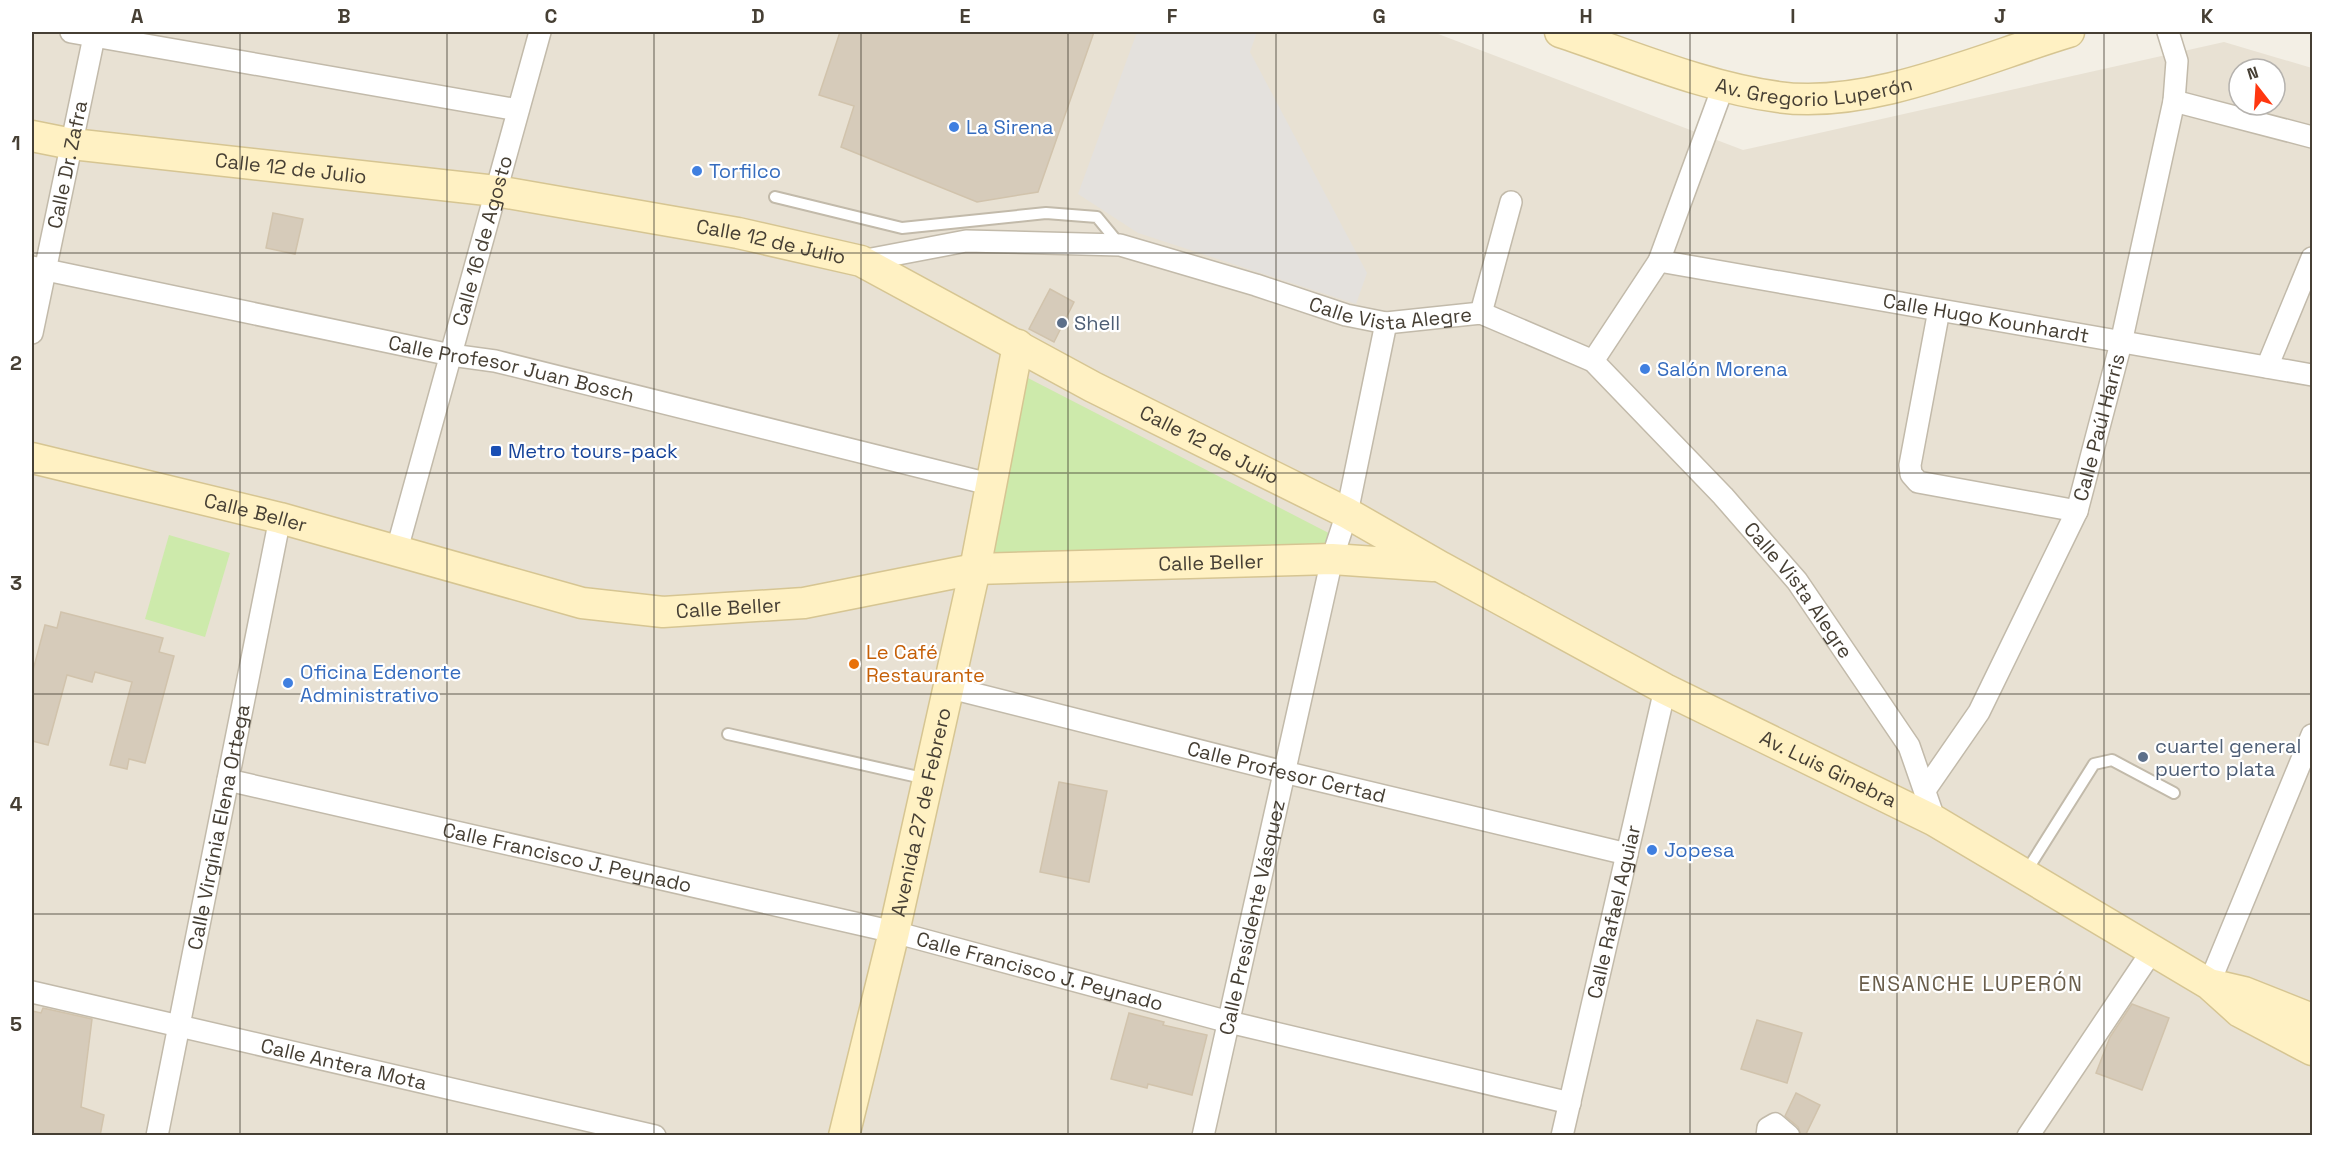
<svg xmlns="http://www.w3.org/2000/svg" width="2344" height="1167" viewBox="0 0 2344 1167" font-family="'Space Grotesk',sans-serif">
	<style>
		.residential { fill: #e8e1d3; fill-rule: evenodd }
		.green { fill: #cdeaab }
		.parking { fill: #e4e1dd }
		.building { fill: #d6cbba; stroke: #d1c3ac; stroke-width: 1.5 }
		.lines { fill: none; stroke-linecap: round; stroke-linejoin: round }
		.lane-casing { stroke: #c2baaa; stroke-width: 14 }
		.street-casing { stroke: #c2baaa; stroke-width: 24 }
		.secondary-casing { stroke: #d6c592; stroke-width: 33 }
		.lane { stroke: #fff; stroke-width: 10 }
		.street { stroke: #fff; stroke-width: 21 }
		.secondary { stroke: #fff1c3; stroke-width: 30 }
		.grid { fill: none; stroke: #463f34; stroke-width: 1.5; stroke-opacity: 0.55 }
		.shop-dot { fill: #3f7fe0; stroke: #fff; stroke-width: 2 }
		.service-dot { fill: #5c6f8a; stroke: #fff; stroke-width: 2 }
		.transit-dot { fill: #1a4fb4; stroke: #fff; stroke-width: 2 }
		.food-dot { fill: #e8710a; stroke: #fff; stroke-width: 2 }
		.labels { text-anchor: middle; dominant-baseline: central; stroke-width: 4.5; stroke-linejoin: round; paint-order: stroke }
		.street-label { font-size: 20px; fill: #463f34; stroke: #fff }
		.shop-label { font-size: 20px; fill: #366cbe; stroke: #fff; text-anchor: start }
		.service-label { font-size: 20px; fill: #4e5e75; stroke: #fff; text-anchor: start }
		.transit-label { font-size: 20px; fill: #164399; stroke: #fff; text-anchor: start }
		.food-label { font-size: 20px; fill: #c56008; stroke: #fff; text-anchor: start }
		.neighbourhood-label { font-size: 21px; letter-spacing: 1.5px; fill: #6a5e4b; stroke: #fff }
		.neatline { fill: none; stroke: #463f34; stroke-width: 2 }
		.grid-label { font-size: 20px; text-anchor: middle; font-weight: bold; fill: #463f34 }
	</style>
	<rect width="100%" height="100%" fill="#f3efe5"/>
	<path class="residential" d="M 32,32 L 1433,32 L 1743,150 L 2224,42 L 2312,68 L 2312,1135 L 32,1135 ZM 2239,69 L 2275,69 L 2275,105 L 2239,105 Z"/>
	<g class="green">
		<polygon points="1026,377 1383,561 986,562"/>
		<polygon points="169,535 230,553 205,637 145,619"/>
	</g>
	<polygon class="parking" points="1137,32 1257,32 1250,52 1367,273 1356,304 1138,233 1078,194"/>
	<g class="building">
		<polygon points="840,32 1094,32 1038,192 977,202 841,147 854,106 819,95"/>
		<polygon points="273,213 303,219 295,254 266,248"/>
		<polygon points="1050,289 1074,302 1054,342 1029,329"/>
		<polygon points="61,612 163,638 159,652 174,656 145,763 129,759 127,769 110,765 132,682 95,672 92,682 67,675 48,745 32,741 32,674 45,625 57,628"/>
		<polygon points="1059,782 1107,791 1089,882 1040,872"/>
		<polygon points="2132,1004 2169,1018 2142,1090 2096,1073 2110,1037"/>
		<polygon points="43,1008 92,1019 81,1107 104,1115 100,1136 32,1136 32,1011 41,1013"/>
		<polygon points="1129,1013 1164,1022 1163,1025 1207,1035 1192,1095 1148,1084 1147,1088 1111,1079"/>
		<polygon points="1757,1020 1802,1033 1787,1083 1741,1069"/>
		<polygon points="1796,1093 1820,1105 1805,1136 1801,1135 1798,1127 1785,1116"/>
	</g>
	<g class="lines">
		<defs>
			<g id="lane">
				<polyline points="775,197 902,228 1046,213 1097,217 1120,245"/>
				<polyline points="728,734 927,779"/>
				<polyline points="2026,872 2094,764 2112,760 2174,793"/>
			</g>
			<g id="street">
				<polyline points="71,32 518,110"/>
				<polyline points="2174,101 2312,137"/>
				<path id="s1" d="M 861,261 L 966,241 L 1120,245 L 1256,285 L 1346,315 L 1386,323 L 1481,313 L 1593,361 L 1723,496 L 1797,581 L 1909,746 L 1935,821"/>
				<path id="s2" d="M 1659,261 L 2312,375"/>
				<path id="s3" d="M 32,267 L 451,355 L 495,361 L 989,484"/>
				<polyline points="1939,310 1910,465 1911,474 1918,482 2077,511"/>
				<polyline points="1481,313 1511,202"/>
				<path id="s4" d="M 32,333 L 95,32"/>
				<polyline points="1593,361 1659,261 1723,87"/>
				<polyline points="2267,367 2312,258"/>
				<path id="s5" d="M 396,553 L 540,32"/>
				<path id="s6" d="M 947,687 L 1284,772 L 1627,854"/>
				<path id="s7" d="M 228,780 L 894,932 L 1229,1022 L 1570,1103"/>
				<path id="s8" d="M 1925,790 L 1979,712 L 2077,511 L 2121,343 L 2174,101 L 2177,61 L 2168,32"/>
				<polyline points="2209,984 2312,735"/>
				<path id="s9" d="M 32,992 L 655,1136"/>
				<path id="s10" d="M 157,1136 L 280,518"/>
				<path id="s11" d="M 1203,1136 L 1332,559 L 1347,513 L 1386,323"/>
				<path id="s12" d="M 1562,1136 L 1665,689"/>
				<polyline points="1767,1136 1768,1128 1775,1124 1789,1136"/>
				<polyline points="2028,1136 2152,951"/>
			</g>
			<g id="secondary">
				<path id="s13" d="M 1560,32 C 1630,55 1704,87 1778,97 C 1870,110 1982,58 2069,32"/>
				<path id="s14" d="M 32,136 L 72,144 L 496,191 L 738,233 L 861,261 L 1093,387 L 1347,513 L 1441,567 L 1665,689 L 1935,821 L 2209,984 L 2240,1012 L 2312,1050"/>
				<path id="s15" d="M 32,458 L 280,518 L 582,603 L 663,612 L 804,603 L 975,569 L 1332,559 L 1433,566"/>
				<polyline points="2214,985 2244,992 2312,1019"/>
				<path id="s16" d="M 844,1136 L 894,932 L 975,569 L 1018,345"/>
			</g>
		</defs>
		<use href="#lane" class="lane-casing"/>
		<use href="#street" class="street-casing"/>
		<use href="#secondary" class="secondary-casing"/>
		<use href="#lane" class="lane"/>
		<use href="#street" class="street"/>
		<use href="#secondary" class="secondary"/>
	</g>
	<path class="grid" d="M 240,32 L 240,1136M 447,32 L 447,1136M 654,32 L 654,1136M 861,32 L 861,1136M 1068,32 L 1068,1136M 1276,32 L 1276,1136M 1483,32 L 1483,1136M 1690,32 L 1690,1136M 1897,32 L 1897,1136M 2104,32 L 2104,1136M 32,253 L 2312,253M 32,473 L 2312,473M 32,694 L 2312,694M 32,914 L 2312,914"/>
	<g class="shop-dot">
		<circle cx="954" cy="127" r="6"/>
		<circle cx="697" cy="171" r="6"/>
		<circle cx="1645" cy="369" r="6"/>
		<circle cx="288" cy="683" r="6"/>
		<circle cx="1652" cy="850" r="6"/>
	</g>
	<g class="service-dot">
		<circle cx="1062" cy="323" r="6"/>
		<circle cx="2143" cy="757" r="6"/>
	</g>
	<rect class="transit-dot" x="490" y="445" width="12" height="12" rx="3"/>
	<circle class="food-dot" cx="854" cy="664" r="6"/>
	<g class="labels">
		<g class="street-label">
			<text stroke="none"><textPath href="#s13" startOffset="264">Av. Gregorio Luperón</textPath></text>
			<text stroke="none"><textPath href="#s4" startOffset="172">Calle Dr. Zafra</textPath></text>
			<text stroke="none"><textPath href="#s14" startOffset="261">Calle 12 de Julio</textPath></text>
			<text stroke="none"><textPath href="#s5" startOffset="324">Calle 16 de Agosto</textPath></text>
			<text stroke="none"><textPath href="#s14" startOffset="747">Calle 12 de Julio</textPath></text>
			<text stroke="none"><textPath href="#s1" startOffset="542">Calle Vista Alegre</textPath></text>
			<text stroke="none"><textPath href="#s2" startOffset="332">Calle Hugo Kounhardt</textPath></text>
			<text stroke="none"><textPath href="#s3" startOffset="490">Calle Profesor Juan Bosch</textPath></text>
			<text stroke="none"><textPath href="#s8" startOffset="405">Calle Paúl Harris</textPath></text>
			<text stroke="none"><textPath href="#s14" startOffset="1233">Calle 12 de Julio</textPath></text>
			<text stroke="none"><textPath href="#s15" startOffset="230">Calle Beller</textPath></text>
			<text stroke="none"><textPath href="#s15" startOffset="1202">Calle Beller</textPath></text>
			<text stroke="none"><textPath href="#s1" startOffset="1064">Calle Vista Alegre</textPath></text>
			<text stroke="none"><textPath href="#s15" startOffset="716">Calle Beller</textPath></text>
			<text stroke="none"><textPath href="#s14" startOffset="1932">Av. Luis Ginebra</textPath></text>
			<text stroke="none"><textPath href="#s6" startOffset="350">Calle Profesor Certad</textPath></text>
			<text stroke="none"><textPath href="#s16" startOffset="333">Avenida 27 de Febrero</textPath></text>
			<text stroke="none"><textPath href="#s10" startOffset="315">Calle Virginia Elena Ortega</textPath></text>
			<text stroke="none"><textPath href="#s7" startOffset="348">Calle Francisco J. Peynado</textPath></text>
			<text stroke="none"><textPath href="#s12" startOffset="230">Calle Rafael Aguiar</textPath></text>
			<text stroke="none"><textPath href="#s11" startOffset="224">Calle Presidente Vásquez</textPath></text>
			<text stroke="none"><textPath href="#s7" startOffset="834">Calle Francisco J. Peynado</textPath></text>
			<text stroke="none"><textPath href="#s9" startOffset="320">Calle Antera Mota</textPath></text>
		</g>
		<g class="shop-label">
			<text x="966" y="127">La Sirena</text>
			<text x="709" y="171">Torfilco</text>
			<text x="1657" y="369">Salón Morena</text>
			<text x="300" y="672">Oficina Edenorte<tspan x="300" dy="23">Administrativo</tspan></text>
			<text x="1664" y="850">Jopesa</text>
		</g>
		<g class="service-label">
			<text x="1074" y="323">Shell</text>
			<text x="2155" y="746">cuartel general<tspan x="2155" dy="23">puerto plata</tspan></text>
		</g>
		<g class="transit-label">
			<text x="508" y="451">Metro tours-pack</text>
		</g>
		<g class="food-label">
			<text x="866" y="652">Le Café<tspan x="866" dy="23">Restaurante</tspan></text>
		</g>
		<g class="neighbourhood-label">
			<text x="1971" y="983">ENSANCHE LUPERÓN</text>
		</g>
	</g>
	<rect width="2344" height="1167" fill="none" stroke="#ffffff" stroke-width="66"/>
	<g transform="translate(2257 87) rotate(343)"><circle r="28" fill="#ffffff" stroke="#b5b2ae" stroke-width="1.5"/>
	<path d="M0-4.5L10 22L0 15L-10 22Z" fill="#ff3710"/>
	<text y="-9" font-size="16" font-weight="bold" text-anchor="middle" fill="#463f34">N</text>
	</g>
	<rect x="33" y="33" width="2278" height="1101" class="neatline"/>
	<g class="grid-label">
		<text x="137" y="23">A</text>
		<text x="344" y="23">B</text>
		<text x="551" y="23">C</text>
		<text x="758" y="23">D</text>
		<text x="965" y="23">E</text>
		<text x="1172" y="23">F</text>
		<text x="1379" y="23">G</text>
		<text x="1586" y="23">H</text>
		<text x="1793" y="23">I</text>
		<text x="2000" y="23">J</text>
		<text x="2207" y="23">K</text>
		<text x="16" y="150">1</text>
		<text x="16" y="370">2</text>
		<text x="16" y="590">3</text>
		<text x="16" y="811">4</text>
		<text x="16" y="1031">5</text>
	</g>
</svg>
